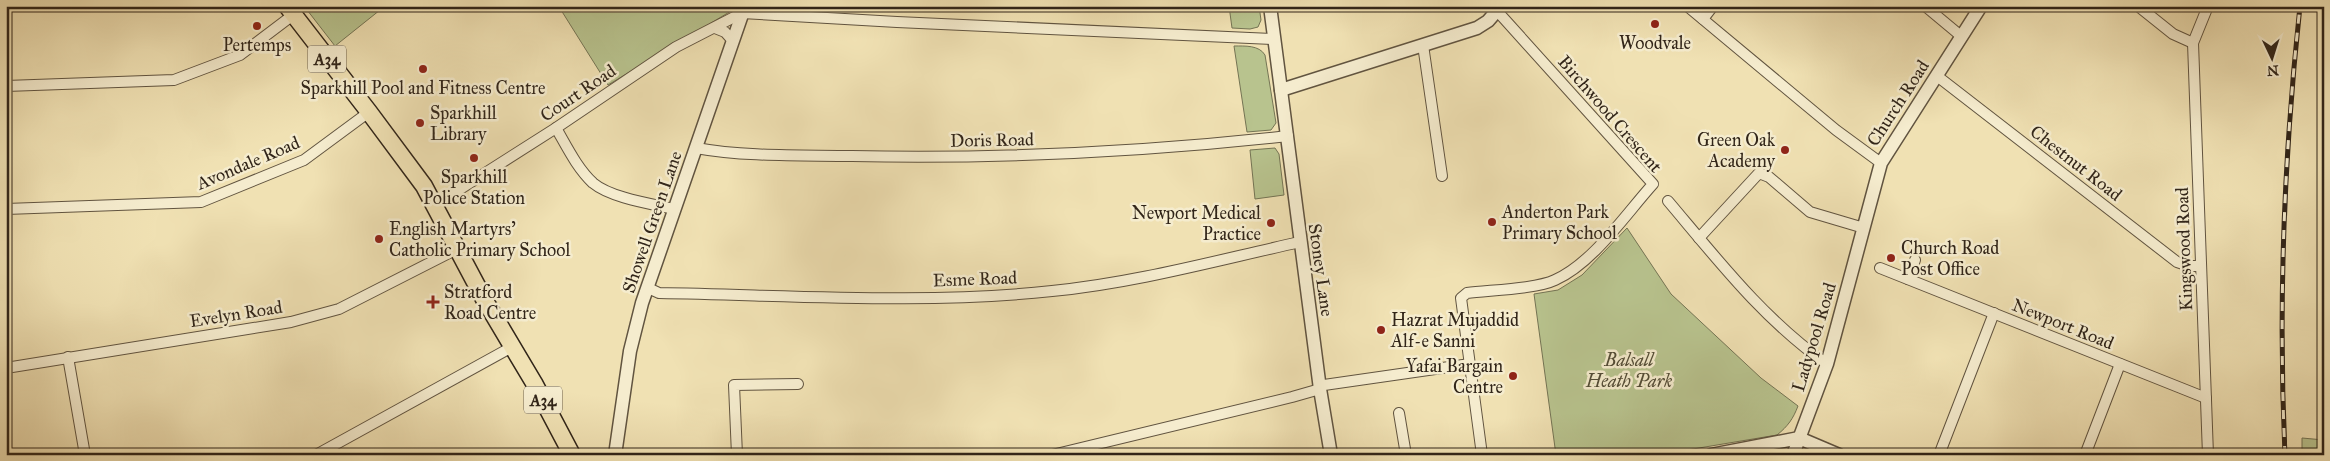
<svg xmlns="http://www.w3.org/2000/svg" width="2330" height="461" viewBox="0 0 2330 461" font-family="'IM FELL Great Primer',serif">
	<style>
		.green { fill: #b8c38e; stroke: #747454 }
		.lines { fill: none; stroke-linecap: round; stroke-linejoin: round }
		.minor-casing { stroke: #615440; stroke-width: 12 }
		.tertiary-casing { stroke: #615440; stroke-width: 15 }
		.trunk-casing { stroke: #312519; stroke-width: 19 }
		.minor { stroke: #f5ecce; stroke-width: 10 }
		.tertiary { stroke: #f5ecce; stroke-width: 12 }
		.trunk { stroke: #f0e1b3; stroke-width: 16 }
		.rail-casing { stroke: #312519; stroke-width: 5 }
		.rail { stroke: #f5ecce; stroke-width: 3; stroke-dasharray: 9; stroke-linecap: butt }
		.poi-dot { fill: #8f2418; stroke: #f5ecce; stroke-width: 2 }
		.labels { text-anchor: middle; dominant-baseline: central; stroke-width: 5; stroke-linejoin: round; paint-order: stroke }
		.shield { fill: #f5ecce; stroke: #6c614f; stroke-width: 1 }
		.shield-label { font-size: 16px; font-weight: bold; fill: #312519 }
		.poi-label { font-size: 18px; fill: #312519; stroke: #f5ecce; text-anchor: start }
		.street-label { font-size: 18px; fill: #312519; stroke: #f5ecce }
		.park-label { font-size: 18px; font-style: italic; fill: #534c36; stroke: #f5ecce }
	</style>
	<rect width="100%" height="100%" fill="#f0e1b3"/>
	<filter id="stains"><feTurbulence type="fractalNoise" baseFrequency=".004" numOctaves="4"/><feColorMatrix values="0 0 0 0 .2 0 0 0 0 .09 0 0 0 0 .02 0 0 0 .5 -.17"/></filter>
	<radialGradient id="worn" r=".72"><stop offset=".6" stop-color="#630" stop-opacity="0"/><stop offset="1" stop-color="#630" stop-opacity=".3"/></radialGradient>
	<g class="green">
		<polygon points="304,6 385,6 335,46"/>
		<polygon points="539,6 731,6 736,8 608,85 561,10 544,11"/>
		<polygon points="1229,6 1259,6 1261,20 1258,27 1250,29 1232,28"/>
		<path d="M 1234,46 C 1245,46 1259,45 1265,55 L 1276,123 L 1271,130 L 1247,132 Z"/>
		<polygon points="1275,148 1279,154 1284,195 1255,199 1250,150"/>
		<path d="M 1627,228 L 1671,294 L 1761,378 L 1798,406 C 1793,419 1788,426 1777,435 L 1657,455 L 1556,455 L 1534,294 L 1558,290 L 1582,275 Z"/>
		<polygon points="2302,438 2324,440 2324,455 2302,455"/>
	</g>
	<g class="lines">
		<defs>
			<g id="minor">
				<polyline points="1687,6 1836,130 1881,163"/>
				<polyline points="1925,6 1961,36"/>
				<polyline points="2138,6 2173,34 2193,43"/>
				<polyline points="1703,19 1713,6"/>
				<polyline points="715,28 725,32 733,41"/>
				<polyline points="1423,45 1442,176"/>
				<polyline points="1937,76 2177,262 2189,266 2200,266"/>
				<polyline points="6,86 174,80 240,55 293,15"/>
				<path d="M 556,128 C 567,147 577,168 593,183 C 611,198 652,204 674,209"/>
				<path d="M 696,148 C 746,157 801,155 852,156 C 997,159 1143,152 1288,136"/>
				<path d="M 1668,201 C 1717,259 1764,320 1827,364"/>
				<polyline points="435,205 556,128 676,47 742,13 897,22 1273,39"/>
				<polyline points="6,209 201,202 304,160 369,112"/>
				<polyline points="1699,238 1759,173 1769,177 1810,212 1864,228"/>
				<polyline points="1880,268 2206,398"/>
				<polyline points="1908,279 1915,260"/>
				<path d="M 648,288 L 659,293 C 787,295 924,305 1052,291 C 1135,283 1218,260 1300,242"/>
				<polyline points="68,357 85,455"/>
				<polyline points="6,368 291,322 339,309 457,249"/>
				<polyline points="1399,413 1406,455"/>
				<polyline points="316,455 512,347"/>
				<polyline points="737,455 734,385 798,384"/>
				<polyline points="1052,455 1292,397 1320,389 1324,385 1470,364"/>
				<path d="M 1482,455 L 1461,298 L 1467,293 C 1490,290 1536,289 1555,280 C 1593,263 1625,215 1653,184 L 1498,12 L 1488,6"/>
				<polyline points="1939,455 1994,313"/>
				<polyline points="2085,455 2120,364"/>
				<polyline points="2208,455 2193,43 2208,6"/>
			</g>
			<g id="tertiary">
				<polyline points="1270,6 1320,389 1331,455"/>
				<polyline points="1281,90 1477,28 1488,21 1501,6"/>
				<polyline points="1799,438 1839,455"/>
				<polyline points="615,455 630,351 642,303 745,6"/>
				<polyline points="1711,455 1799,438"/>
				<polyline points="1793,455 1827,364 1881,163 1981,6"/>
			</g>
			<polyline id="trunk" points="287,6 369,112 424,186 484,299 534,383 572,455"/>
		</defs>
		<use href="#minor" class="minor-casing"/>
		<use href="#tertiary" class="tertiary-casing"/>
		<use href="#trunk" class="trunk-casing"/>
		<use href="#minor" class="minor"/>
		<use href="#tertiary" class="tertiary"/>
		<use href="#trunk" class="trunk"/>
		<defs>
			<path id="rail" d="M 2285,455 C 2278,306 2284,155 2300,6"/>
		</defs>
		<use href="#rail" class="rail-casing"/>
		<use href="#rail" class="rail"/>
	</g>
	<g class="poi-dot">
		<circle cx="1655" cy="24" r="5"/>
		<circle cx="257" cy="26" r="5"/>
		<circle cx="423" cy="69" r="5"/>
		<circle cx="420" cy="123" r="5"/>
		<circle cx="1785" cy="150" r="5"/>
		<circle cx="474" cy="158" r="5"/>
		<circle cx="1492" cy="222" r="5"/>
		<circle cx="1271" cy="223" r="5"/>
		<circle cx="379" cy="239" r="5"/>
		<circle cx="1891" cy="258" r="5"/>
		<path d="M430.5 294.5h5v5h5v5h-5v5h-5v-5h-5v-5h5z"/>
		<circle cx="1381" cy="330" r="5"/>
		<circle cx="1513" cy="376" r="5"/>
	</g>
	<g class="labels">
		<g class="shield">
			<rect x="308" y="45.5" width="38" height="27" rx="4"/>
			<rect x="524" y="386.5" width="38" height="27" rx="4"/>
		</g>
		<g class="shield-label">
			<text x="327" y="59">A34</text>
			<text x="543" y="400">A34</text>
		</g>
		<g class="poi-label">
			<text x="1655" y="43" text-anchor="middle">Woodvale</text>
			<text x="257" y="45" text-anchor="middle">Pertemps</text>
			<text x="423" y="88" text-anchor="middle">Sparkhill Pool and Fitness Centre</text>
			<text x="430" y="113">Sparkhill<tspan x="430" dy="21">Library</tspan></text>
			<text x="1775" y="140" text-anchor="end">Green Oak<tspan x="1775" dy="21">Academy</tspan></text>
			<text x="474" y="177" text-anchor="middle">Sparkhill<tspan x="474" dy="21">Police Station</tspan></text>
			<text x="1502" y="212">Anderton Park<tspan x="1502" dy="21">Primary School</tspan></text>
			<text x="1261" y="213" text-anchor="end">Newport Medical<tspan x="1261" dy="21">Practice</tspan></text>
			<text x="389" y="229">English Martyrs'<tspan x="389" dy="21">Catholic Primary School</tspan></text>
			<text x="1901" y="248">Church Road<tspan x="1901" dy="21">Post Office</tspan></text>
			<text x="444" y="292">Stratford<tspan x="444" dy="21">Road Centre</tspan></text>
			<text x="1391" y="320">Hazrat Mujaddid<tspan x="1391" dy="21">Alf-e Sanni</tspan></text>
			<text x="1503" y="366" text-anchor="end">Yafai Bargain<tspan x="1503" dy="21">Centre</tspan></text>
		</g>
		<g class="street-label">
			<text transform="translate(578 93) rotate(-34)">Court Road</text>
			<text transform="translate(1898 103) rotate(-57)">Church Road</text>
			<text transform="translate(1610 114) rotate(49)">Birchwood Crescent</text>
			<text transform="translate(992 140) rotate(-1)">Doris Road</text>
			<text transform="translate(248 163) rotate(-23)">Avondale Road</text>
			<text transform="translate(2076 163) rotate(38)">Chestnut Road</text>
			<text transform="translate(652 222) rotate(-71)">Showell Green Lane</text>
			<text transform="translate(2184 249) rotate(-92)">Kingswood Road</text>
			<text transform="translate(1321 270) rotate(82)">Stoney Lane</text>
			<text transform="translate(975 279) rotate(-2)">Esme Road</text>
			<text transform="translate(236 314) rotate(-9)">Evelyn Road</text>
			<text transform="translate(2063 324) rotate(22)">Newport Road</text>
			<text transform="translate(1814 337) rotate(-73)">Ladypool Road</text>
		</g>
		<g class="park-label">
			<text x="1629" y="360">Balsall<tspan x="1629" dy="21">Heath Park</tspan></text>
		</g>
	</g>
	<rect width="2330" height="461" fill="none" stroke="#f0e1b3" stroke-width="25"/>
	<rect x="8" y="8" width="2315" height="446" fill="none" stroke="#312519" stroke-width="2.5"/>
	<rect x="12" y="12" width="2305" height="436" fill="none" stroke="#312519"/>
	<g transform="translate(2272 58) rotate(176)" stroke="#f5ecce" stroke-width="4" paint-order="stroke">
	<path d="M0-4L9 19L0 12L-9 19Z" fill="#312519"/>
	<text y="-8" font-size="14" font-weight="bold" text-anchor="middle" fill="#312519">N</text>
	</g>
	<rect width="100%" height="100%" filter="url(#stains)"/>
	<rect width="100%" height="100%" fill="url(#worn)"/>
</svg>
